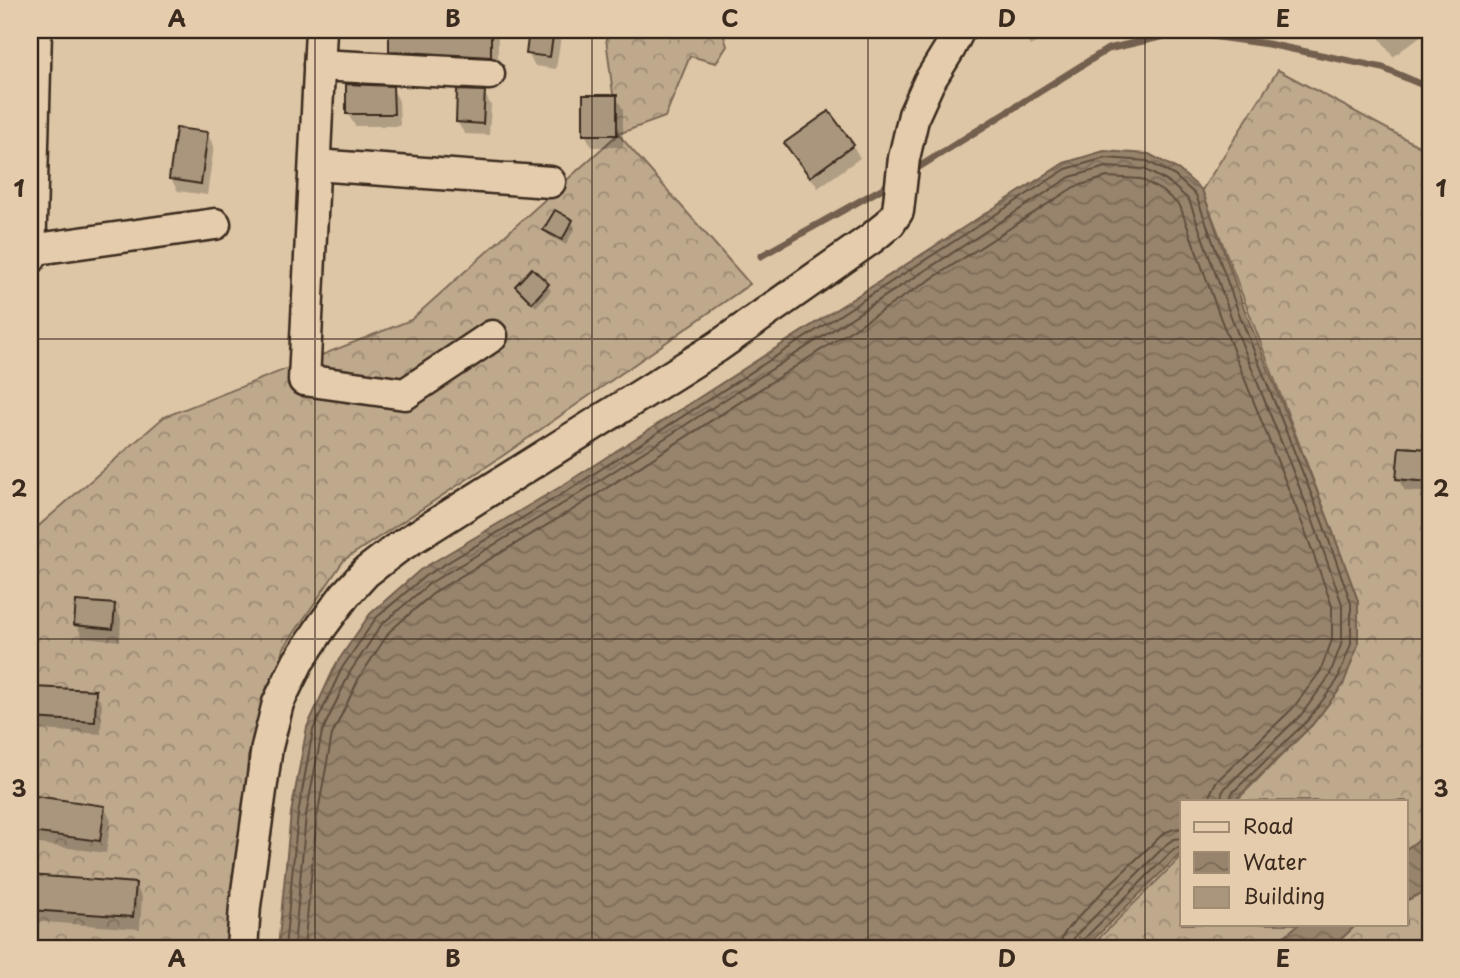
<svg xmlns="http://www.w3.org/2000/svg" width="1460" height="978" viewBox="0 0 1460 978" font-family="'Playpen Sans',sans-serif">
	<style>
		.forest { fill: url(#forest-crowns); stroke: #7d6a56; stroke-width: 2 }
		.water { fill: url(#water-waves); stroke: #735f4d; stroke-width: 2 }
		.shadow { fill: #0003 }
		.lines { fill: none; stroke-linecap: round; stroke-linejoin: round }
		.shore { stroke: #604e3d; stroke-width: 2 }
		.stream { stroke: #735f4d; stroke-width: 7 }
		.building { fill: #aa967d; stroke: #3b2a1e; stroke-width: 2 }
		.minor-casing { stroke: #3b2a1e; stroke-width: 35 }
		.minor { stroke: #e4ccac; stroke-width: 30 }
		.grid { fill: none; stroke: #3b2a1e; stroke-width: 2; stroke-opacity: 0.55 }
		.neatline { fill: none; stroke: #3b2a1e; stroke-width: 2.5 }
		.grid-label { font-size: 23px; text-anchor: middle; font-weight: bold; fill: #3b2a1e }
	</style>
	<defs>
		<pattern id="forest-crowns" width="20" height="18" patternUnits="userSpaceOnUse" patternTransform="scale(1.75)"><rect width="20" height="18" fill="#bfa98d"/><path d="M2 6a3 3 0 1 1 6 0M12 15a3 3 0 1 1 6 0" fill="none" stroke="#9c8a73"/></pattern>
		<pattern id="water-waves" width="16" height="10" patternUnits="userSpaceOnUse" patternTransform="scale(1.75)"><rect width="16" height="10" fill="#98836c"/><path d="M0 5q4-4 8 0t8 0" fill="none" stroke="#7d6b58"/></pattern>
	</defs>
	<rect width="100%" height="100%" fill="#ddc6a6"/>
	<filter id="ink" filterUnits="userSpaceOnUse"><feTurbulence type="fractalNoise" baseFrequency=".0143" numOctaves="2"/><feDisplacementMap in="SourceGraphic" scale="14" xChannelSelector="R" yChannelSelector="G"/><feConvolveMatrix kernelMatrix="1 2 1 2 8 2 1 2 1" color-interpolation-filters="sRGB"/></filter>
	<g filter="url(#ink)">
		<g class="forest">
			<polygon points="608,30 722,30 727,46 716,63 690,56 665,117 618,134 750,284 501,457 344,560 284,648 248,757 240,948 30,948 30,609 34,530 164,417 411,320 618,134 606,38"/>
			<polygon points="1278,70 1430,152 1430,832 1406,849 1406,801 1236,801 1312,725 1343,685 1358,601 1328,519 1202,190"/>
			<polygon points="1182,856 1182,924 1299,924 1271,948 1089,948"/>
			<polygon points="1430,885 1430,948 1331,948 1357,924 1406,924 1406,898"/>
		</g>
		<g class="water">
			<polygon points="1104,151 1149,154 1179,170 1202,190 1244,308 1328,519 1358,601 1358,645 1343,685 1312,725 1234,801 1182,801 1182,852 1085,948 278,948 291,813 307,727 336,664 370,614 420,570 560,487 1064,163"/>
			<polygon points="1430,832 1430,889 1406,901 1406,849"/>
			<polygon points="1299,924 1357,924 1332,948 1271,948"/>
		</g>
		<g class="shadow">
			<polygon points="391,30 496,30 498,33 498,69 398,63 391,51"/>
			<polygon points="531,30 562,30 556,69 535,66 528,53"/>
			<polygon points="1020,30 1038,30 1044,38 1030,46"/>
			<polygon points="1374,30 1421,30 1423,34 1393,57"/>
			<polygon points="392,88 399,101 400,126 355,126 348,114"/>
			<polygon points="484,93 491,105 489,135 465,134 457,122"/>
			<polygon points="616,97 623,109 623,147 592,147 585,134"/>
			<polygon points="207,134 214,146 207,195 178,191 171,179"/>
			<polygon points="787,143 853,146 860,158 818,188"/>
			<polygon points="572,222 575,227 566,245 548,235 545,230"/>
			<polygon points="548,285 551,291 536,307 520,292 517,287"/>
			<polygon points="1400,449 1430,451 1430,493 1405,491 1398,479"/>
			<polygon points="114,606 121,618 120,641 83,637 76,625"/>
			<polygon points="95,692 102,704 101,734 41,730 34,718"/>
			<polygon points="104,807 111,820 106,853 39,844 32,831"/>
			<polygon points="30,877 135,885 142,897 140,929 30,921"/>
		</g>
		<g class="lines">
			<g class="shore">
				<polyline points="285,948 298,814 313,730 342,668 376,618 425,576 564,493 1066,169 1105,158 1147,161 1175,176 1196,195 1238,311 1322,521 1351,603 1351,644 1337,681 1307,721 1232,793 1230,801"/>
				<polyline points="294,948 306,815 322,732 350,672 382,624 430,583 569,500 1070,177 1106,167 1144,169 1170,183 1189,200 1230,314 1314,524 1342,604 1342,642 1329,677 1301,715 1225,788 1222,793 1221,801"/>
				<polyline points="304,948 317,817 332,735 359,678 390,631 436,591 574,509 1074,187 1107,177 1141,179 1164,192 1180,206 1220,317 1304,528 1332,606 1332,640 1320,672 1293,708 1216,782 1211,792 1210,801"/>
				<polyline points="1061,948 1062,937 1068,928 1109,885 1164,833 1174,829 1182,828"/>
				<polyline points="1072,948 1072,941 1076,935 1168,843 1174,839 1182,838"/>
				<polyline points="1080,948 1082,941 1174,849 1182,847"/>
			</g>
			<g class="stream">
				<polyline points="911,172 1108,49 1182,32 1268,44 1383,68 1430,88"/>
				<polyline points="761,256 892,183"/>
			</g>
		</g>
		<g class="building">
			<polygon points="389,30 491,30 491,57 389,51"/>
			<polygon points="529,30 554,30 550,57 526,54"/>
			<polygon points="346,84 393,86 394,114 346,114"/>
			<polygon points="457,90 485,91 483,124 456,122"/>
			<rect x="583" y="95" width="34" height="40"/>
			<polygon points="829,111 854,145 810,177 784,143"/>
			<polygon points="176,128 208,132 201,184 169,179"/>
			<polygon points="555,210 573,220 562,240 543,230"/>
			<polygon points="532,268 549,284 532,303 515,286"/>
			<polygon points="1399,447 1430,449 1430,482 1396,479"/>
			<polygon points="76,601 115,604 113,629 74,625"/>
			<polygon points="33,687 96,690 95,722 32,718"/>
			<polygon points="35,796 105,806 100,841 30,832"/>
			<polygon points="30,875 136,883 133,917 30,910"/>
		</g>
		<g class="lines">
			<defs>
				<g id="minor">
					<polyline points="321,30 304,380 405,394 492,336"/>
					<polyline points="319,65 489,74"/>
					<polyline points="315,165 550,182"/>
					<polyline points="30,250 215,224"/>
					<polyline points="30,259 36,30"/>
					<polyline points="242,948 245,906 267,747 278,703 298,662 322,626 345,595 366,572 396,549 717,347 872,238 890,223 898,211 904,158 914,115 929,82 950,48 959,30"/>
				</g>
			</defs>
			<use href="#minor" class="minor-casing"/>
			<use href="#minor" class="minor"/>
		</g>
	</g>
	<path class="grid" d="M 315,30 L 315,948M 592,30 L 592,948M 868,30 L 868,948M 1145,30 L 1145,948M 30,339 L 1430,339M 30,639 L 1430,639"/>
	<rect width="1460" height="978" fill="none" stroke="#e4ccac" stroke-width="77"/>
	<rect x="1180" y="800" width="228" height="126" fill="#e4ccac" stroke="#a08b73" stroke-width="2"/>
	<rect x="1194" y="822" width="35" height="10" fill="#e4ccac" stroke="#a08b73" stroke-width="2"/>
	<text x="1243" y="834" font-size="21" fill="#3b2a1e">Road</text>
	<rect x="1194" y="852" width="35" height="21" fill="url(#water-waves)" stroke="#a08b73" stroke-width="2"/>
	<text x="1243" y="870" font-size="21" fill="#3b2a1e">Water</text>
	<rect x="1194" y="887" width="35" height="21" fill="#aa967d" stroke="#a08b73" stroke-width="2"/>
	<text x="1243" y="904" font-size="21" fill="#3b2a1e">Building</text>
	<rect x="38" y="38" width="1384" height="902" class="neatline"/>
	<g class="grid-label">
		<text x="177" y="27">A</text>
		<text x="453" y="27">B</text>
		<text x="730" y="27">C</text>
		<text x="1007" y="27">D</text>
		<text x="1283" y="27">E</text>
		<text x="19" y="197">1</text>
		<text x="1441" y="197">1</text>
		<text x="19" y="497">2</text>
		<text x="1441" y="497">2</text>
		<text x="19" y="797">3</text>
		<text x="1441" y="797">3</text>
		<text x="177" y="967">A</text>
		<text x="453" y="967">B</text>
		<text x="730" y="967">C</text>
		<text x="1007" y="967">D</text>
		<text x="1283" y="967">E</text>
	</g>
</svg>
